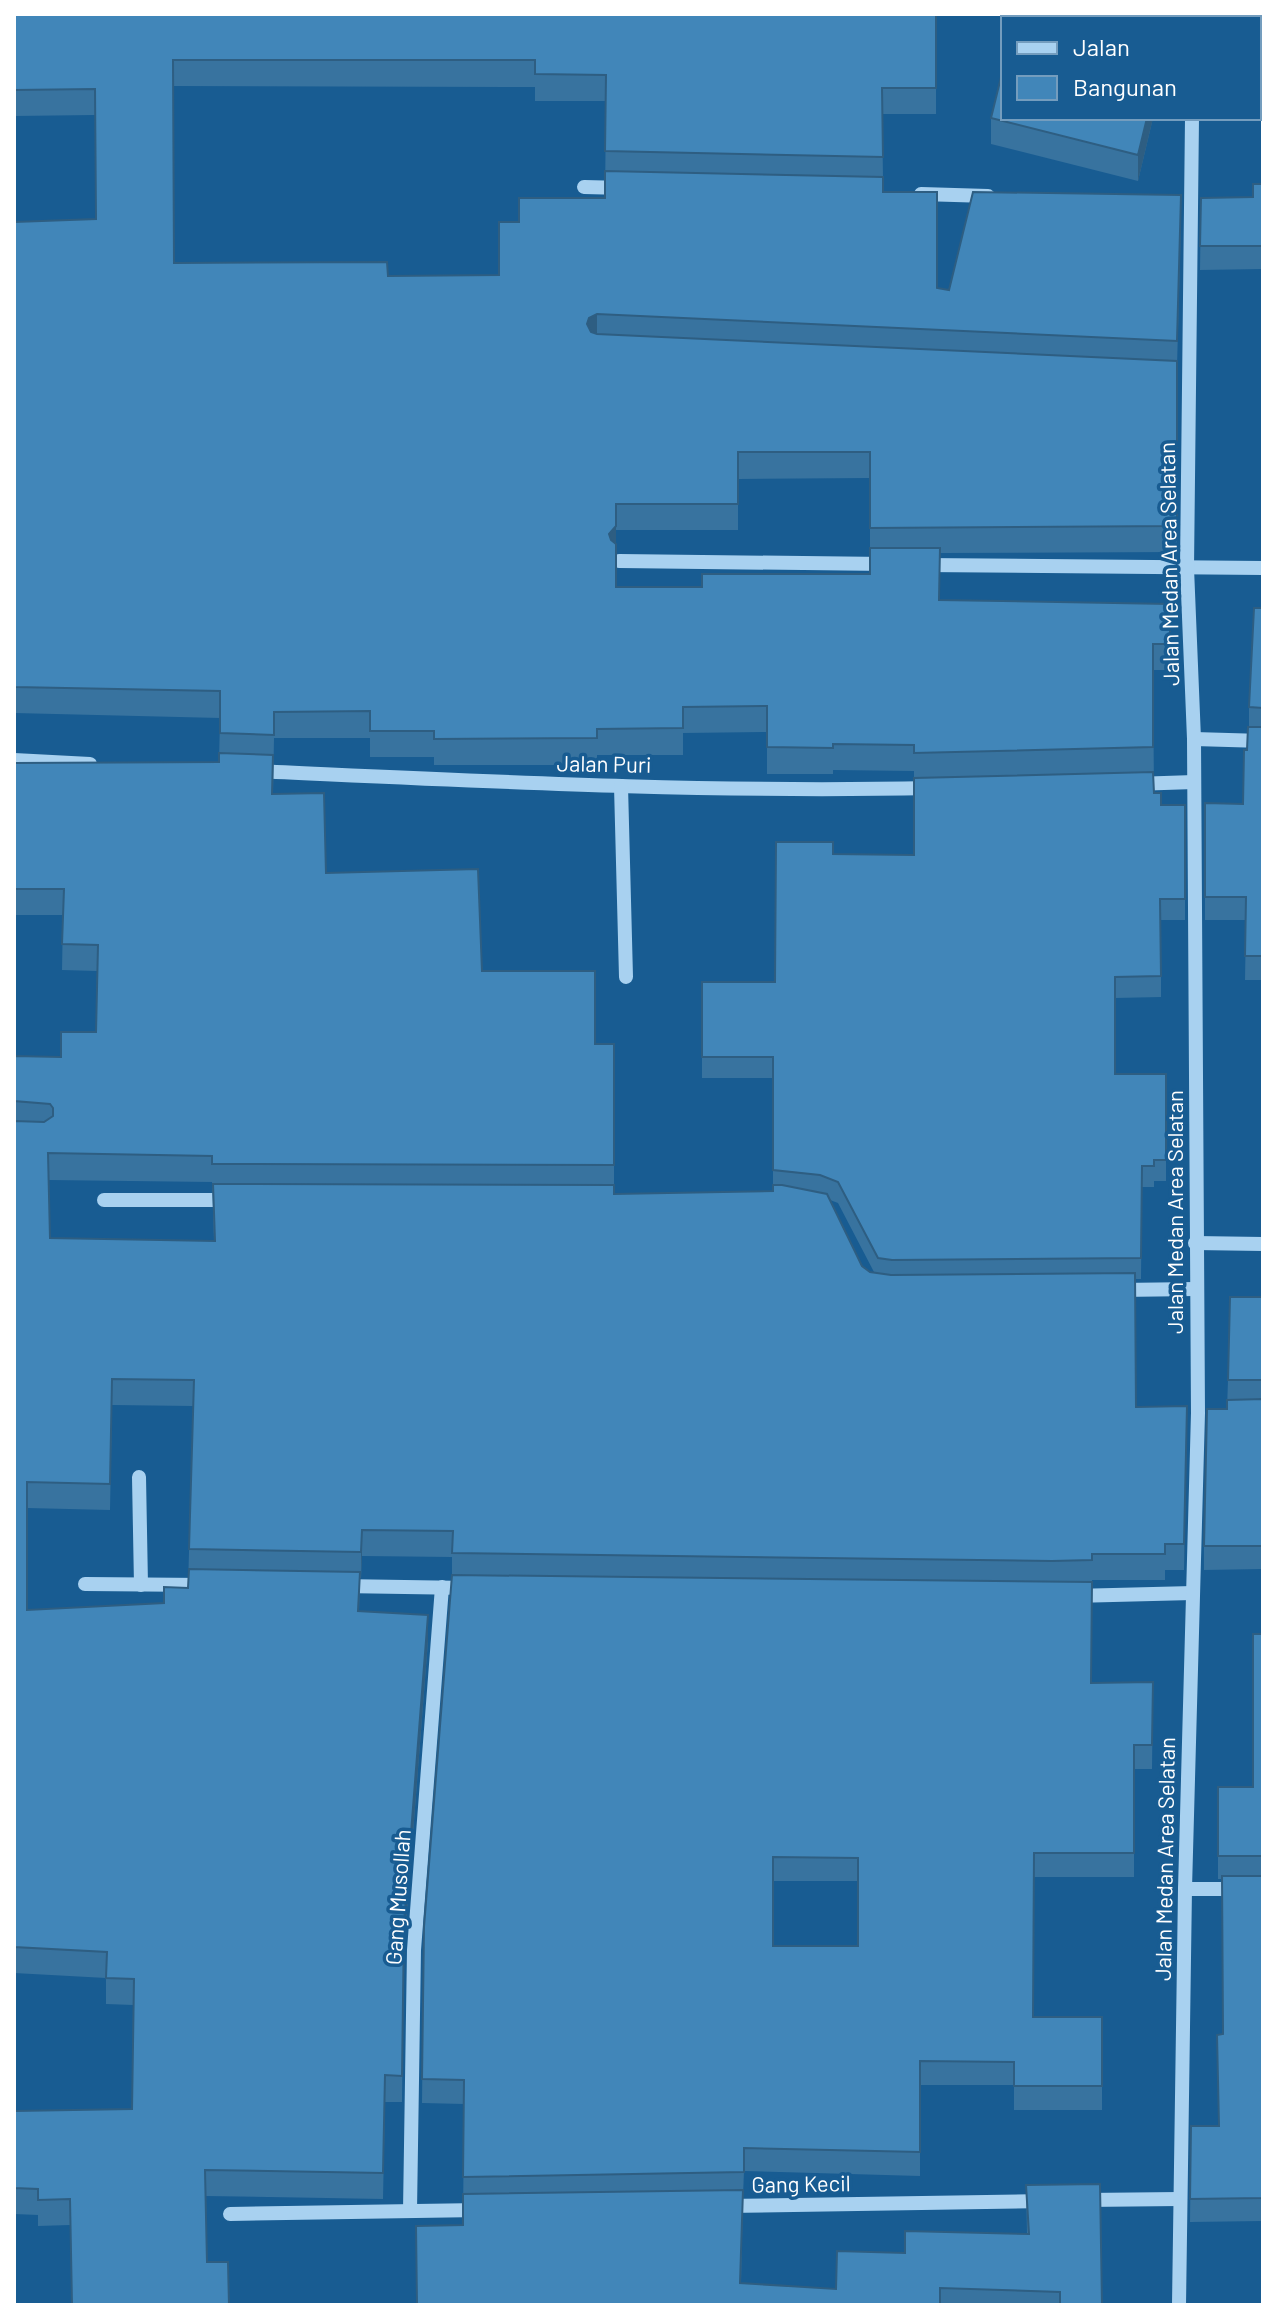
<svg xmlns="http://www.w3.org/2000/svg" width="1277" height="2319" viewBox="0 0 1277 2319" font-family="Barlow,sans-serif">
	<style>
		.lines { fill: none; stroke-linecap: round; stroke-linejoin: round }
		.minor { stroke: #a8d1f0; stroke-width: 14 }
		.wall { fill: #38739f; fill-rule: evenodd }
		.shaded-wall { fill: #2e5e82 }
		.building { fill: #4186b9; stroke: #2e5e82; stroke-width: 2; fill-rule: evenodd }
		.labels { text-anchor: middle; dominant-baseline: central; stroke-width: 7; stroke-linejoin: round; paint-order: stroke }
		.street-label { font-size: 22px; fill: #fff; stroke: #185c92 }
	</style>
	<rect width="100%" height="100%" fill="#185c92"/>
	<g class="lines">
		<g class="minor">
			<polyline points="1196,18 1196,14"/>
			<polyline points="1259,83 1263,84"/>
			<polyline points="584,187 624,188"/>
			<polyline points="921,194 988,196"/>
			<polyline points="619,561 886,564"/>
			<polyline points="923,565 1263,568"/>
			<polyline points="1194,739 1263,741"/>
			<polyline points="14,760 90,764"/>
			<path d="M 255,771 C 480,781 705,793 930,788"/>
			<polyline points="1134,784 1194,782"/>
			<polyline points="621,786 626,977"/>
			<polyline points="104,1200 232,1200"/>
			<polyline points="1195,1243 1263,1244"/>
			<polyline points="1119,1290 1196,1289"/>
			<polyline points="139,1477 141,1585"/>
			<polyline points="85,1584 204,1585"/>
			<polyline points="341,1586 468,1588"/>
			<polyline points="1073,1596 1193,1593"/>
			<polyline points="1185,1889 1263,1889"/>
			<polyline points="1085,2200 1180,2199"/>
			<polyline points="725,2206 1044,2201"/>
			<polyline points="410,2211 414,1950 442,1587"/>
			<polyline points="230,2214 480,2210"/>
			<polyline points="1179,2305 1185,1889 1198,1413 1194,739 1187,568 1192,118"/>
		</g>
	</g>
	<g class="wall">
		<path d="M 14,14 L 936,14 L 936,114 L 882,114 L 883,177 L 883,192 L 937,288 L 949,290 L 1181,221 L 1177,367 L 1177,552 L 940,553 L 940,600 L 1170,604 L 1170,670 L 1153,670 L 1154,793 L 1161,805 L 1185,805 L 1185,920 L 1161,920 L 1161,997 L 1115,998 L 1115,1074 L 1166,1074 L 1166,1181 L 1154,1181 L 1154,1187 L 1142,1187 L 1141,1279 L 1135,1279 L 1136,1407 L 1187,1433 L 1184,1570 L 1165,1570 L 1165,1580 L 1092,1580 L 1091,1683 L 1153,1682 L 1152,1769 L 1134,1769 L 1134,1877 L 1034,1877 L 1033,2017 L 1102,2017 L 1102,2110 L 1014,2110 L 1014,2085 L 920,2085 L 920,2176 L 744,2171 L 743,2196 L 741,2283 L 836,2289 L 905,2253 L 1027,2234 L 1026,2185 L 1102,2305 L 417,2305 L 463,2225 L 464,2104 L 422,2103 L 424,1927 L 452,1575 L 452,1557 L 362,1556 L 361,1578 L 360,1578 L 359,1611 L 428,1641 L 404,1949 L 402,2102 L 385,2102 L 383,2199 L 206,2196 L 207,2262 L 229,2305 L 70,2225 L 38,2226 L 38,2215 L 14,2214 L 14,2111 L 132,2109 L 133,2005 L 106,2004 L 106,1978 L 14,1973 L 14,1056 L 61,1057 L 96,1032 L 97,971 L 62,970 L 63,915 L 14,915 L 14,763 L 219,762 L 220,718 L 14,713 L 14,222 L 96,219 L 95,115 L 14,116 ZM 173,86 L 535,87 L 535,101 L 606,101 L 605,198 L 519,222 L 499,275 L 388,276 L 174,263 ZM 870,478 L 870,574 L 702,587 L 616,587 L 616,530 L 738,530 L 738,479 ZM 767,732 L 767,774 L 833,774 L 833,770 L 914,771 L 914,855 L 833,854 L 775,982 L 702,982 L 702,1078 L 773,1078 L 773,1191 L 614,1194 L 614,1044 L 595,1044 L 326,873 L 273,794 L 274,738 L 370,738 L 370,757 L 434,757 L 434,765 L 597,765 L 597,755 L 683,755 L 683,733 ZM 48,1180 L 212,1182 L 214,1241 L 50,1238 ZM 830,1200 L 838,1203 L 874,1272 L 870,1272 L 862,1266 ZM 112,1405 L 193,1406 L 188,1588 L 164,1603 L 27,1610 L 27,1508 L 110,1510 ZM 773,1881 L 858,1881 L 858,1946 L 773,1946 Z"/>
		<polygon points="1263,14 1263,69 1259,69 1259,18"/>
		<polygon points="991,118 1153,118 1138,181 991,144"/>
		<polygon points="1263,184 1263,269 1200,270 1201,198 1253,197"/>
		<polygon points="1263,608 1263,980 1245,980 1246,920 1205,920 1205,803 1243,804 1249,727 1249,707"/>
		<polygon points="1263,1245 1263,2221 1190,2222 1191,2126 1218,2126 1223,2034 1222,1879 1218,1879 1218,1787 1253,1787 1263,1634 1262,1569 1204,1570 1204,1546 1227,1409 1228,1380 1263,1297"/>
	</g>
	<g class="shaded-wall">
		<polygon points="1172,14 1179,14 1178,18 1171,18"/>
		<polygon points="1147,118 1153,118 1138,181 1138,155"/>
		<polygon points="597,314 597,340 587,350 587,324 589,318"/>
		<polygon points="616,526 616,552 609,560 609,534"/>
		<polygon points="1187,1406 1187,1433 1184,1570 1184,1544"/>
		<polygon points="362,1530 362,1556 361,1578 361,1552"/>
		<polygon points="428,1615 428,1641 404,1949 402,2102 404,1923"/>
	</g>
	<g class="building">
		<polygon points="14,14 936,14 936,88 882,88 883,157 605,151 606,75 535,74 535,60 173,60 174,263 387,262 388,276 499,275 499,222 519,222 519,198 605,198 605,171 883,177 883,192 937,192 937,288 949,290 973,192 1181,195 1177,341 597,314 589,318 587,324 591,332 597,334 1177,361 1177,526 870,528 870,452 738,452 738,504 616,504 616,526 609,534 611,540 616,544 616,587 702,587 702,574 870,574 870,548 940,548 939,600 1170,604 1170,644 1153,644 1153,747 914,753 914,745 833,744 833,748 767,747 767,706 683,707 683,728 597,729 597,738 434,739 434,731 370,731 370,711 274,712 274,735 220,733 220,691 14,687 14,222 96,219 95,89 14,90"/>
		<polygon points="1016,14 1172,14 1171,18 1016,18"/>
		<polygon points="1253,14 1263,14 1263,46 1259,46 1259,18 1253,18"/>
		<polygon points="1003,69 1003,118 1147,118 1138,155 991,118"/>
		<polygon points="1253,184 1263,184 1263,246 1200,246 1201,198 1253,197"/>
		<polygon points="1254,608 1263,608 1263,708 1249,707"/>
		<polygon points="1248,727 1263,727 1263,956 1245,956 1246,897 1205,897 1205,803 1243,804 1244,750 1247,750"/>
		<polygon points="219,753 273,755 272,794 324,793 326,873 478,869 482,971 595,971 595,1044 614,1044 614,1165 212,1164 212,1156 48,1153 50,1238 215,1241 213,1184 614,1185 614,1194 773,1191 773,1185 782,1185 827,1194 862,1266 870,1272 891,1275 1135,1273 1136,1407 1187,1406 1184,1544 1165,1544 1165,1554 1092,1554 1092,1560 1052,1561 452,1553 453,1531 362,1530 361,1552 189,1549 194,1380 112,1379 110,1484 27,1482 27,1610 164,1603 164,1587 188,1588 189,1569 360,1572 358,1611 428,1615 404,1923 402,2076 385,2075 383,2173 205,2170 207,2262 228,2262 229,2305 72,2305 70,2199 38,2200 38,2189 14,2188 14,2111 132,2109 134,1979 106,1978 107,1952 14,1947 14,1121 44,1122 53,1116 53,1108 50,1104 14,1101 14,1056 61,1057 61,1032 96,1032 98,945 62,944 64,889 14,889 14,763 219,762"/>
		<polygon points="1153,772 1154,793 1161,793 1161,805 1185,805 1185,899 1160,899 1161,976 1115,977 1115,1074 1166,1074 1166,1160 1154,1160 1154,1166 1142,1166 1141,1258 892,1260 878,1258 838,1182 820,1175 773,1170 773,1057 702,1057 702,982 775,982 776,842 833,842 833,854 914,855 914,778"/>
		<polygon points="1263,1245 1263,1380 1228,1380 1230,1297 1263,1297"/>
		<polygon points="1263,1399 1263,1856 1218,1856 1218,1787 1253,1787 1253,1634 1263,1634 1262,1546 1204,1546 1207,1409 1227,1409 1227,1400"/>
		<path d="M 452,1575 L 1092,1582 L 1091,1683 L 1153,1682 L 1152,1745 L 1134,1745 L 1134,1853 L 1034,1853 L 1033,2017 L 1102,2017 L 1102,2086 L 1014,2086 L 1014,2062 L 920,2061 L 920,2152 L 744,2148 L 744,2172 L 463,2177 L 464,2080 L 422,2079 L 424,1927 ZM 773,1857 L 858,1858 L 858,1946 L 773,1946 Z"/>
		<polygon points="1222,1876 1263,1876 1263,2198 1190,2199 1191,2126 1219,2126 1217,2035 1223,2034"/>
		<polygon points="1100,2184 1102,2305 1060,2305 1060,2292 940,2288 940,2305 417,2305 416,2226 463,2225 463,2194 743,2190 740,2283 836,2289 837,2251 905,2253 905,2231 1029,2234 1026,2185"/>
	</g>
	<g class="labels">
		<g class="street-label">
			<text transform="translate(1168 564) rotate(-91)">Jalan Medan Area Selatan</text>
			<text transform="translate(604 763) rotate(1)">Jalan Puri</text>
			<text transform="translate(1174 1212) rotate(-90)">Jalan Medan Area Selatan</text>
			<text transform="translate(1164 1859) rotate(-89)">Jalan Medan Area Selatan</text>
			<text transform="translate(397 1897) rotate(-86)">Gang Musollah</text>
			<text transform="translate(801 2183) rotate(-1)">Gang Kecil</text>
		</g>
	</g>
	<rect width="1277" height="2319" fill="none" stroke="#ffffff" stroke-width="32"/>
	<rect x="1001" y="16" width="260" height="104" fill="#185c92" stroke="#749dbe" stroke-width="2"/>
	<rect x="1017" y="42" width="40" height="12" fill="#a8d1f0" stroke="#749dbe" stroke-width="2"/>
	<text x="1073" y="56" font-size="24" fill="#ffffff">Jalan</text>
	<rect x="1017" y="76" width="40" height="24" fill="#4186b9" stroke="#749dbe" stroke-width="2"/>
	<text x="1073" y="96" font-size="24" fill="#ffffff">Bangunan</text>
</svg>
